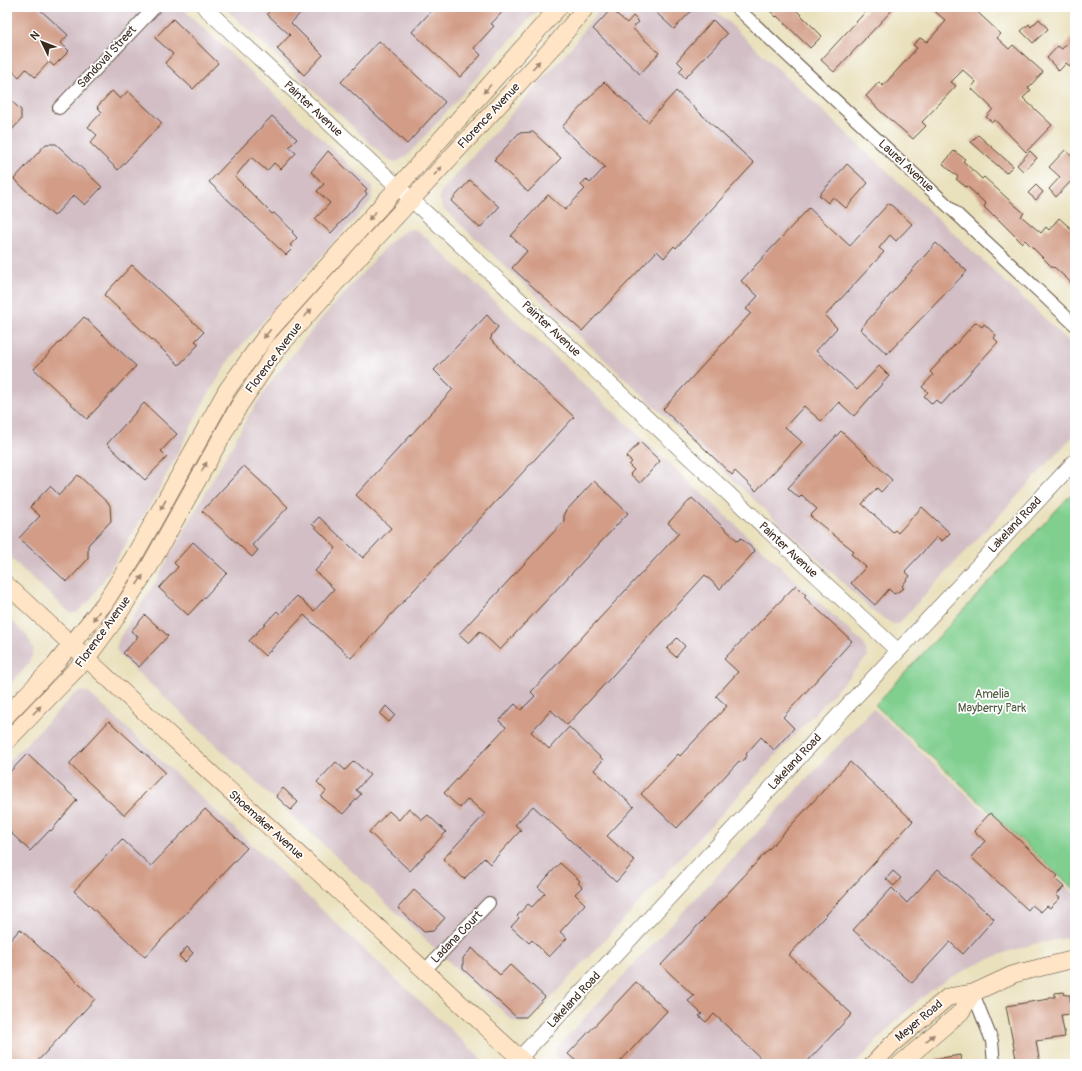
<svg xmlns="http://www.w3.org/2000/svg" width="1082" height="1071" viewBox="0 0 1082 1071" font-family="Pangolin,sans-serif">
	<style>
		.industrial { fill: #d2bec4 }
		.green { fill: #80cf8f; stroke: #5e7c56 }
		.building { fill: #d29c86 }
		.lines { fill: none; stroke-linecap: round; stroke-linejoin: round }
		.minor-casing { stroke: #554536; stroke-width: 14 }
		.tertiary-casing { stroke: #554536; stroke-width: 16 }
		.secondary-casing { stroke: #554536; stroke-width: 18 }
		.minor { stroke: #fff; stroke-width: 12 }
		.tertiary { stroke: #fff; stroke-width: 15 }
		.secondary { stroke: #ffe4c6; stroke-width: 17 }
		.oneway { fill: #9d8772 }
		.labels { text-anchor: middle; dominant-baseline: central; stroke-width: 3.5; stroke-linejoin: round; paint-order: stroke }
		.street-label { font-size: 12px; fill: #3b2a1e; stroke: #fff }
		.park-label { font-size: 12px; fill: #505c40; stroke: #fff }
	</style>
	<rect width="100%" height="100%" fill="#fff"/>
	<filter id="ink" filterUnits="userSpaceOnUse"><feTurbulence type="fractalNoise" baseFrequency=".025" numOctaves="2"/><feDisplacementMap in="SourceGraphic" scale="8" xChannelSelector="R" yChannelSelector="G"/><feConvolveMatrix kernelMatrix="1 2 1 2 8 2 1 2 1" color-interpolation-filters="sRGB"/></filter>
	<filter id="wash" filterUnits="userSpaceOnUse"><feTurbulence type="fractalNoise" baseFrequency=".012" numOctaves="4" result="noise"/><feDisplacementMap in="SourceGraphic" scale="16" xChannelSelector="R" yChannelSelector="G"/><feGaussianBlur stdDeviation="0.9" result="paint"/><feColorMatrix in="noise" values="0 0 0 0 0 0 0 0 0 0 0 0 0 0 0 0 0 1.4 0 .05"/><feComposite in="paint" operator="in"/></filter>
	<g filter="url(#wash)">
		<rect width="100%" height="100%" fill="#e9e0bc"/>
		<g class="industrial">
			<polygon points="7,7 181,7 372,186 371,201 232,356 205,400 155,497 110,570 90,600 76,613 70,613 7,555"/>
			<polygon points="224,7 540,7 406,157 396,162 386,158"/>
			<polygon points="601,7 712,7 1075,347 1075,434 898,624 893,624 875,613 443,208 439,198 441,191 569,50"/>
			<polygon points="414,229 421,233 864,644 868,656 531,1019 522,1023 513,1021 119,655 116,648 120,637 156,581 249,415 275,376 321,319 393,239 406,230"/>
			<polygon points="7,616 27,636 34,650 28,665 7,687"/>
			<polygon points="82,691 89,693 480,1057 481,1064 7,1064 7,763 74,695"/>
			<polygon points="873,708 1075,894 1075,937 1033,944 1010,951 979,963 946,980 920,999 893,1024 856,1064 560,1064 555,1056 557,1047"/>
		</g>
		<polygon class="green" points="1075,490 1075,890 875,705"/>
		<g id="blocks">
			<g class="building">
				<polygon points="7,7 37,7 68,35 61,43 69,51 54,66 49,62 35,77 26,69 19,77 7,66"/>
				<polygon points="273,7 306,7 291,23 323,55 304,75 277,49 290,35 267,14"/>
				<polygon points="435,7 507,7 491,24 494,26 474,48 481,55 460,77 412,32"/>
				<polygon points="650,7 695,7 674,29"/>
				<polygon points="766,7 793,7 822,36 810,48 777,16 776,17"/>
				<polygon points="870,7 895,7 834,72 821,60"/>
				<polygon points="930,7 972,7 1001,34 997,38 1009,49 1013,45 1043,72 1028,88 1031,90 1023,98 1052,125 1026,152 995,120 992,122 986,117 993,109 971,88 976,82 963,70 951,82 956,86 922,122 926,126 913,139 879,110 866,96 879,82 883,86 917,48 913,45 920,38 927,42 946,21"/>
				<polygon points="611,9 627,23 633,16 639,22 632,28 659,53 640,74 593,29"/>
				<polygon points="173,19 218,63 193,89 165,63 173,54 155,38"/>
				<polygon points="1039,19 1048,29 1033,43 1021,31 1029,24 1031,27"/>
				<polygon points="713,20 727,34 685,78 679,71 683,67 677,61"/>
				<polygon points="1075,34 1075,71 1066,63 1059,71 1047,58 1058,46 1062,49"/>
				<polygon points="379,41 445,102 407,144 341,82"/>
				<polygon points="604,82 648,122 676,91 754,163 676,248 674,246 664,258 657,251 582,331 512,268 527,251 511,236 548,195 565,210 585,189 581,185 586,179 590,183 605,167 562,127"/>
				<polygon points="112,91 120,99 128,91 162,123 118,170 90,143 97,135 88,127 102,112 97,107"/>
				<polygon points="7,97 21,110 21,120 7,135"/>
				<polygon points="272,116 297,139 289,147 296,153 281,169 274,163 267,171 251,157 235,177 272,214 274,213 293,231 292,232 297,238 290,245 293,248 286,255 209,182"/>
				<polygon points="533,132 561,158 528,192 494,160 519,133"/>
				<polygon points="978,135 1013,166 1006,173 971,142"/>
				<polygon points="46,144 56,144 102,187 85,205 74,195 54,216 14,179"/>
				<polygon points="1065,150 1075,159 1075,177 1056,197 1049,189 1060,177 1049,167"/>
				<polygon points="328,151 367,189 365,191 367,194 331,233 315,219 330,203 317,191 324,184 311,172"/>
				<polygon points="954,151 965,159 963,161 982,179 984,177 1008,199 1024,213 1021,216 1041,233 1046,227 1049,230 1059,218 1075,232 1075,286 1054,267 1053,268 1025,240 1022,243 994,215 993,216 984,207 986,204 967,186 966,187 956,179 958,177 943,164"/>
				<polygon points="1030,151 1037,158 1023,171 1017,165"/>
				<polygon points="847,164 868,183 846,208 833,197 828,203 819,195"/>
				<polygon points="470,180 499,207 480,228 451,201"/>
				<polygon points="1036,185 1043,192 1036,200 1028,193"/>
				<polygon points="889,203 912,224 896,241 890,235 879,248 884,252 825,316 837,328 816,351 857,390 879,366 889,376 854,416 839,402 821,421 804,406 785,427 802,442 756,491 735,471 732,475 663,409 751,313 746,309 758,296 741,281 809,208 850,246"/>
				<polygon points="936,243 967,271 887,354 860,329"/>
				<polygon points="132,265 204,332 195,341 199,344 179,365 104,295"/>
				<polygon points="487,315 498,327 491,336 492,337 490,339 574,417 351,658 304,615 265,656 249,641 277,611 280,614 297,596 314,611 334,589 315,571 336,548 312,524 319,517 363,558 391,528 356,495 453,389 434,370"/>
				<polygon points="84,317 136,366 87,419 34,369"/>
				<polygon points="976,322 982,327 984,324 996,335 994,338 998,342 941,405 936,400 932,404 924,396 928,392 922,387 933,375 930,372"/>
				<polygon points="144,403 177,434 161,451 167,457 145,480 107,444"/>
				<polygon points="841,431 892,480 881,492 877,488 862,504 893,532 895,530 898,533 922,507 950,533 942,541 937,537 905,571 910,576 902,586 904,588 894,594 889,589 875,605 851,583 866,567 851,554 854,551 810,516 817,509 802,495 799,498 788,488"/>
				<polygon points="640,442 660,461 640,483 630,474 634,470 629,465 632,462 626,457"/>
				<polygon points="244,466 288,507 252,545 258,550 252,557 202,511"/>
				<polygon points="78,475 110,505 111,521 88,545 88,559 67,582 19,538 40,516 30,507 50,486 59,495"/>
				<polygon points="594,481 628,513 500,650 480,631 469,643 459,634 564,521 564,513"/>
				<polygon points="692,498 738,541 741,538 755,551 720,589 705,575 567,725 551,710 531,732 549,749 569,727 603,760 594,770 634,807 607,836 635,861 616,882 533,806 515,825 521,830 490,864 484,858 464,879 443,859 485,814 468,799 460,808 444,793 506,727 499,721 515,704 521,710 535,696 531,692 679,533 668,523"/>
				<polygon points="193,542 227,573 188,615 159,588 178,567 174,563"/>
				<polygon points="796,585 806,595 804,597 852,641 783,717 794,728 774,750 761,737 746,754 747,756 741,763 739,761 677,828 641,794 678,754 680,756 727,706 716,696 738,672 724,659"/>
				<polygon points="145,615 168,636 139,667 123,653 138,637 131,631"/>
				<polygon points="677,638 685,646 676,657 667,649"/>
				<polygon points="386,706 395,715 389,722 380,714"/>
				<polygon points="109,721 165,772 124,815 69,764"/>
				<polygon points="27,754 77,800 51,831 50,830 30,851 7,829 7,775"/>
				<polygon points="354,761 370,775 356,790 361,794 343,814 321,797 326,791 317,782 336,762 345,770"/>
				<polygon points="850,762 913,821 789,955 852,1014 805,1064 767,1064 714,1014 706,1022 699,1016 702,1014 688,1001 694,996 661,965"/>
				<polygon points="283,788 298,802 291,810 276,796"/>
				<polygon points="409,808 422,820 428,815 446,832 410,871 369,832 389,811 399,820"/>
				<polygon points="205,809 247,848 145,957 74,891 122,839 151,866"/>
				<polygon points="990,813 1058,876 1055,879 1064,887 1056,895 1060,898 1050,908 1047,906 1041,912 1032,905 1028,910 971,857 985,841 974,831"/>
				<polygon points="560,863 580,881 578,883 582,887 575,894 585,904 560,932 567,938 549,957 532,940 529,943 511,927 519,918 517,916 528,904 532,907 545,893 538,887"/>
				<polygon points="938,869 994,919 963,954 950,942 912,983 853,930 892,888 907,903"/>
				<polygon points="893,871 901,878 894,886 886,879"/>
				<polygon points="414,890 445,918 433,931 424,932 398,908"/>
				<polygon points="20,929 95,999 35,1064 7,1064 7,944"/>
				<polygon points="187,947 193,953 185,962 179,956"/>
				<polygon points="472,948 500,975 510,965 545,997 526,1017 516,1017 463,969 463,958"/>
				<polygon points="636,982 667,1011 618,1064 579,1064 568,1054"/>
				<polygon points="1064,992 1065,995 1070,995 1071,1014 1061,1015 1065,1037 1036,1041 1040,1064 1017,1064 1006,1006 1049,999 1049,997 1055,997 1055,993"/>
				<polygon points="960,1055 962,1064 936,1064 935,1059"/>
			</g>
		</g>
	</g>
	<g filter="url(#ink)">
		<use href="#blocks" fill-opacity="0" stroke="#554536" stroke-width="1"/>
		<g class="lines">
			<defs>
				<g id="minor">
					<polyline points="736,7 1075,325"/>
					<polyline points="59,108 155,7"/>
					<polyline points="424,971 489,903"/>
					<polyline points="973,993 992,1041 994,1064"/>
				</g>
				<g id="tertiary">
					<polyline points="204,7 898,651"/>
					<polyline points="514,1064 1075,461"/>
				</g>
				<g id="secondary">
					<polyline points="7,585 526,1064"/>
					<polyline points="7,715 53,667 104,604 133,558 227,390 270,330 559,7"/>
					<polyline points="7,741 87,658 112,624 149,567 239,406 278,348 367,248 559,40 586,7"/>
					<polyline points="873,1064 892,1044 948,997 973,993 1014,974 1075,959"/>
					<polyline points="900,1064 961,1012 973,993"/>
				</g>
			</defs>
			<use href="#minor" class="minor-casing"/>
			<use href="#tertiary" class="tertiary-casing"/>
			<use href="#secondary" class="secondary-casing"/>
			<use href="#minor" class="minor"/>
			<use href="#tertiary" class="tertiary"/>
			<use href="#secondary" class="secondary"/>
		</g>
		<defs><path id="oneway-solid" d="M-6-.8H1V-3.2L6.5 0L1 3.2V.8H-6Z"/></defs>
		<g class="oneway">
			<use href="#oneway-solid" transform="translate(536 65) rotate(-48)"/>
			<use href="#oneway-solid" transform="translate(487 89) rotate(132)"/>
			<use href="#oneway-solid" transform="translate(438 171) rotate(-47)"/>
			<use href="#oneway-solid" transform="translate(372 216) rotate(132)"/>
			<use href="#oneway-solid" transform="translate(308 313) rotate(-48)"/>
			<use href="#oneway-solid" transform="translate(267 334) rotate(128)"/>
			<use href="#oneway-solid" transform="translate(204 467) rotate(-60)"/>
			<use href="#oneway-solid" transform="translate(163 505) rotate(119)"/>
			<use href="#oneway-solid" transform="translate(140 580) rotate(-56)"/>
			<use href="#oneway-solid" transform="translate(96 616) rotate(126)"/>
			<use href="#oneway-solid" transform="translate(37 710) rotate(-46)"/>
			<use href="#oneway-solid" transform="translate(930 1038) rotate(-40)"/>
		</g>
	</g>
	<g class="labels">
		<g class="street-label">
			<text transform="translate(107 57) rotate(-47)">Sandoval Street</text>
			<text transform="translate(313 109) rotate(43)">Painter Avenue</text>
			<text transform="translate(489 116) rotate(-47)">Florence Avenue</text>
			<text transform="translate(906 166) rotate(43)">Laurel Avenue</text>
			<text transform="translate(551 329) rotate(43)">Painter Avenue</text>
			<text transform="translate(274 358) rotate(-53)">Florence Avenue</text>
			<text transform="translate(1015 525) rotate(-47)">Lakeland Road</text>
			<text transform="translate(788 550) rotate(43)">Painter Avenue</text>
			<text transform="translate(103 632) rotate(-54)">Florence Avenue</text>
			<text transform="translate(795 762) rotate(-47)">Lakeland Road</text>
			<text transform="translate(266 825) rotate(42)">Shoemaker Avenue</text>
			<text transform="translate(457 937) rotate(-46)">Ladana Court</text>
			<text transform="translate(574 1000) rotate(-47)">Lakeland Road</text>
			<text transform="translate(919 1021) rotate(-40)">Meyer Road</text>
		</g>
		<g class="park-label">
			<text x="992" y="694">Amelia<tspan x="992" dy="14">Mayberry Park</tspan></text>
		</g>
	</g>
	<rect width="1082" height="1071" fill="none" stroke="#fff" stroke-width="24"/>
	<g transform="translate(42 42) rotate(313)" stroke="#ffffff" stroke-width="3" paint-order="stroke">
	<path d="M0-3L7 15L0 10L-7 15Z" fill="#3b2a1e"/>
	<text y="-6" font-size="11" font-weight="bold" text-anchor="middle" fill="#3b2a1e">N</text>
	</g>
</svg>
